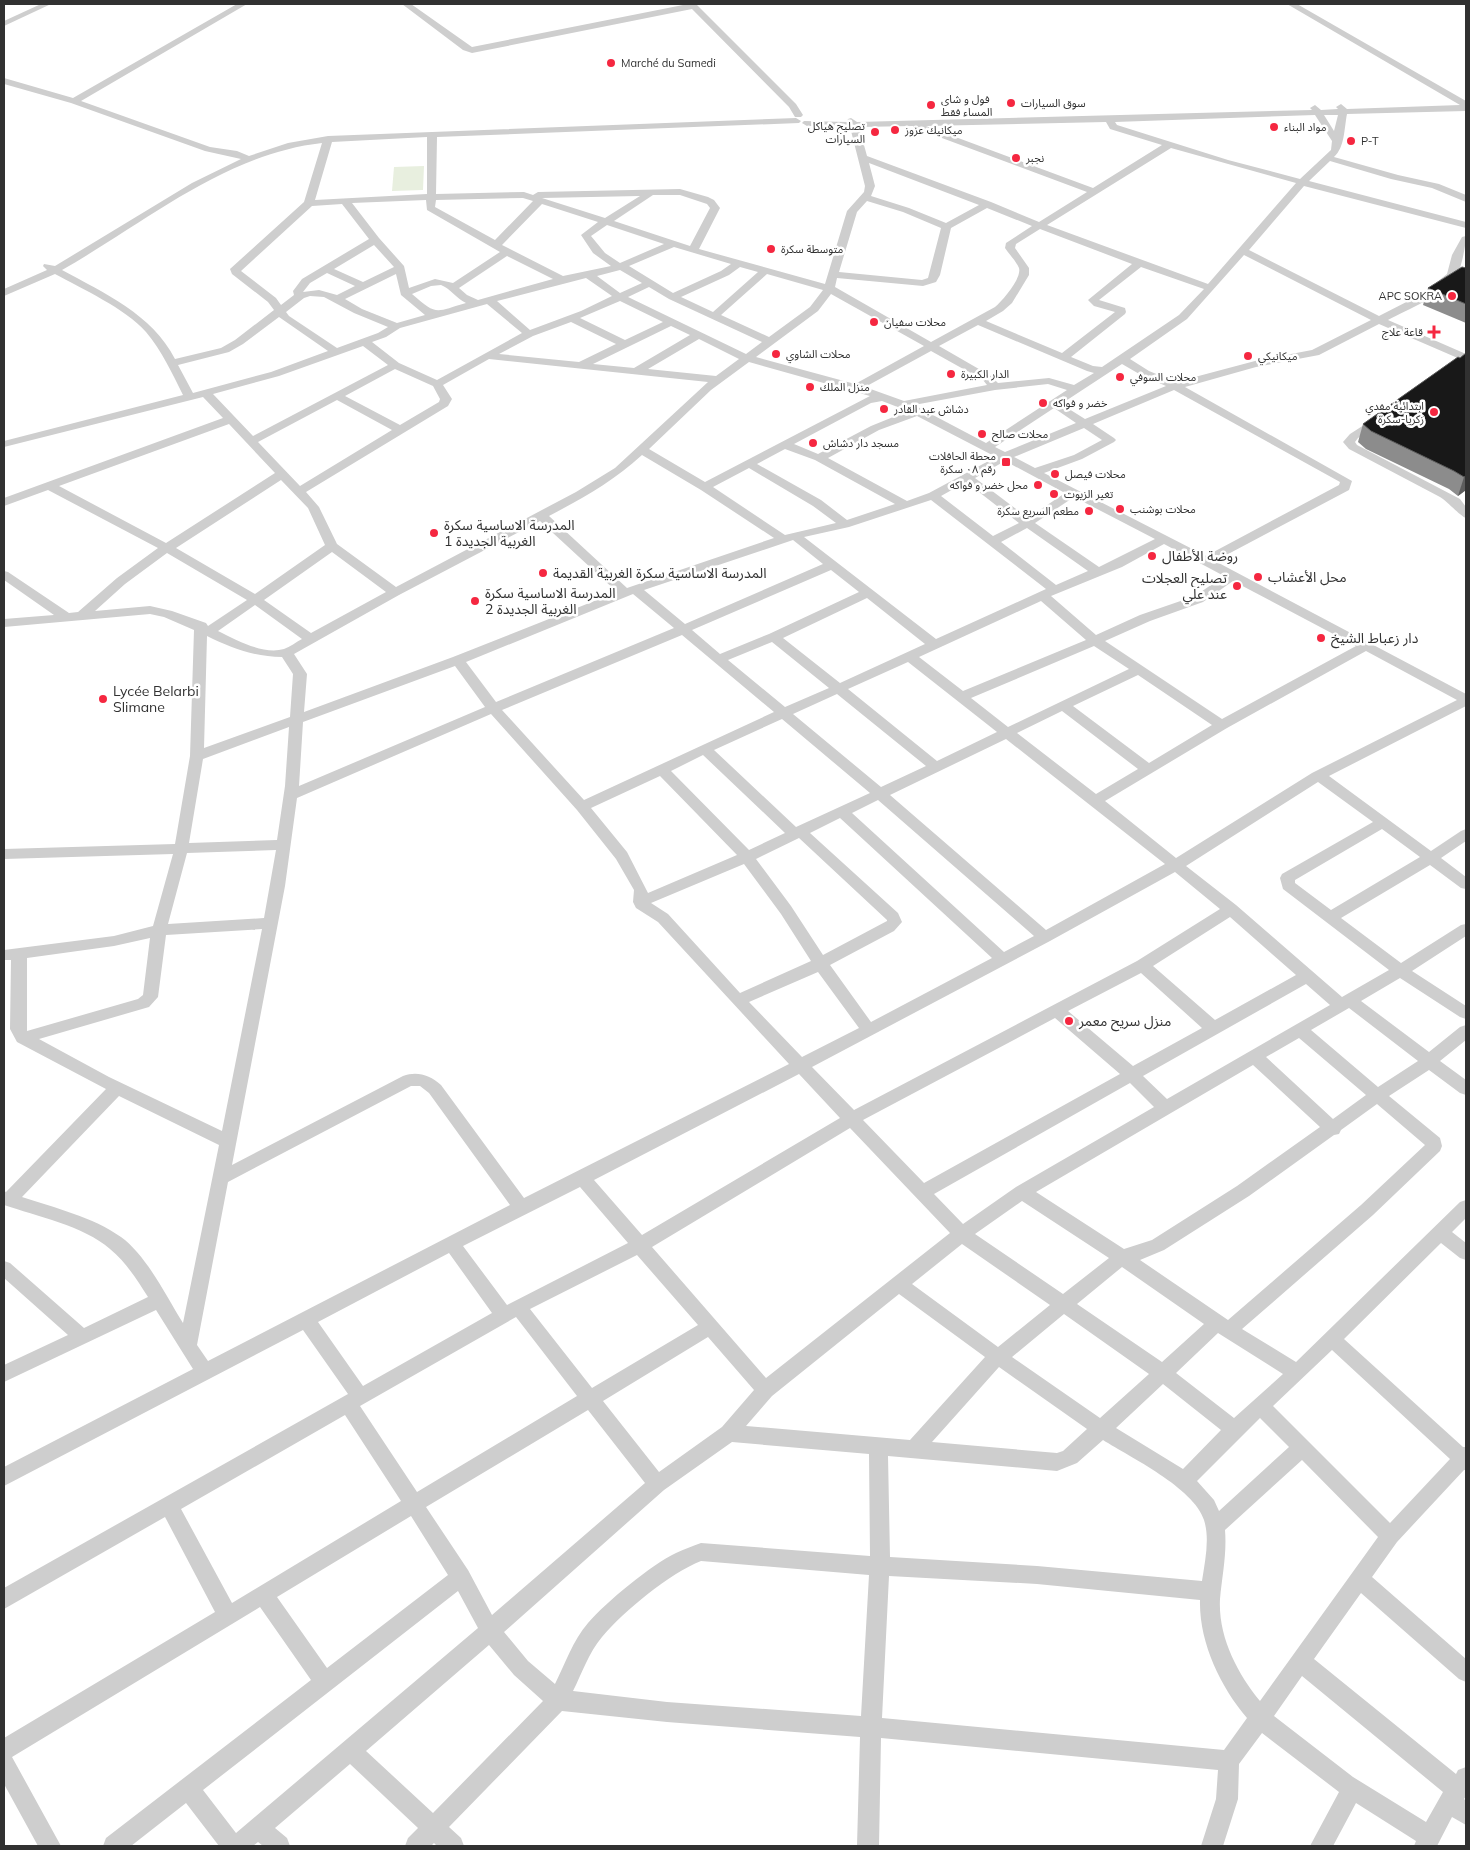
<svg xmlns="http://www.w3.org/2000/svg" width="1470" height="1850" viewBox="0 0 1470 1850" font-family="Mulish,'Noto Sans Arabic',sans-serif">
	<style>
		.green { fill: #e8efdf }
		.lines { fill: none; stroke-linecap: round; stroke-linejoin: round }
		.minor { fill: #cecece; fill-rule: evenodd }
		.wall { fill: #8c8c8c }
		.shaded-wall { fill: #5d5d5d }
		.building { fill: #181818; stroke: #5d5d5d }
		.poi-dot { fill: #f52740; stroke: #fff; stroke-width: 2 }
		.labels { text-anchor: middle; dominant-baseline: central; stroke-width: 5; stroke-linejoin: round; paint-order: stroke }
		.far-poi-label { font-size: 11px; fill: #313131; stroke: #fff; text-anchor: start }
		.poi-label { font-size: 14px; fill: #313131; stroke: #fff; text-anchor: start }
	</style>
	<rect width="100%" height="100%" fill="#fff"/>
	<polygon class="green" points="424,166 423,190 392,191 394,167"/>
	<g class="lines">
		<g class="minor">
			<polygon points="41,4 51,4 4,26 4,21"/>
			<path d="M 237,4 L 247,4 L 81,101 L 210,147 L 237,151 L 249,156 L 288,143 L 328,136 L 796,118 L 801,121 L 799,123 L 437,137 L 436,194 L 524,192 L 533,195 L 538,192 L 680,189 L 708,197 L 714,200 L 720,208 L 699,249 L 825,284 L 847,211 L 864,192 L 865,186 L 850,127 L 807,126 L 802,123 L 804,121 L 847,122 L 848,119 L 851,118 L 857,122 L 1312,110 L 1310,108 L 1315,105 L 1321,110 L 1338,109 L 1336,107 L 1341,104 L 1347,109 L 1460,105 L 1287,4 L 1297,4 L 1466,101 L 1466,111 L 1347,114 C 1344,129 1345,147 1334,157 L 1398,175 L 1439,184 L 1466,195 L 1466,202 L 1432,188 L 1391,179 L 1330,161 L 1309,181 L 1466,222 L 1466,228 L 1304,186 L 1249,250 L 1379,316 L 1422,294 L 1447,274 L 1452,255 L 1462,237 L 1466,236 C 1466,245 1461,270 1456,277 C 1443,295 1407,310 1388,320 L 1466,354 L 1466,360 L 1460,359 L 1379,324 L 1319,355 L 1256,367 L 1185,387 L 1352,481 L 1349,490 L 1215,561 L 1466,694 L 1466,706 L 1329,776 L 1431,851 L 1461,831 L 1466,829 L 1466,841 L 1441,858 L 1466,877 L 1466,889 L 1461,888 L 1430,865 L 1341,918 L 1401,963 L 1461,925 L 1466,924 L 1466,936 L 1412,971 L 1466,1006 L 1466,1019 L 1460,1017 L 1400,978 L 1361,1001 L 1429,1052 L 1460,1027 L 1466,1025 L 1466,1040 L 1440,1061 L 1466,1080 L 1466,1095 L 1460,1093 L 1429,1070 L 1389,1096 L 1440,1138 L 1442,1146 L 1440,1151 L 1373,1215 L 1242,1329 L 1296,1362 L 1460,1202 L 1466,1200 L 1466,1218 L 1452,1232 L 1466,1243 L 1466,1260 L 1460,1258 L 1441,1243 L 1344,1339 L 1463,1447 L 1466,1447 L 1466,1470 L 1464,1470 L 1397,1542 L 1372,1577 L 1466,1659 L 1466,1682 L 1459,1679 L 1361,1593 L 1314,1659 L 1456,1774 L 1458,1770 L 1466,1767 L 1466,1796 L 1464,1799 L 1466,1801 L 1466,1825 L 1452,1817 L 1437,1846 L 1414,1846 L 1416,1841 L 1356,1803 L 1333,1846 L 1310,1846 L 1339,1792 L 1262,1733 L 1239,1764 L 1238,1799 L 1223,1846 L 1201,1846 L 1216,1799 L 1218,1770 L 881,1738 L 879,1846 L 857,1846 L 860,1737 L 667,1722 L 562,1711 L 449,1827 L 461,1838 L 464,1846 L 437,1846 L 434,1843 L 431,1846 L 405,1846 L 408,1838 L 418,1828 L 350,1764 L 275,1828 L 287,1838 L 290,1846 L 263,1846 L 258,1842 L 253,1846 L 219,1846 L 186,1803 L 131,1846 L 103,1846 L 106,1838 L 311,1680 L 260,1607 L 12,1757 L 61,1846 L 38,1846 L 4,1784 L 4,1738 L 215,1612 L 165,1517 L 4,1609 L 4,1588 L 348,1394 L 303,1330 L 4,1486 L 4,1467 L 193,1369 L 156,1310 L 4,1382 L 4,1365 L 68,1335 L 4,1278 L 4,1261 L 10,1263 L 84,1328 L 148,1297 C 137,1280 126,1262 110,1249 C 84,1226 36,1216 4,1205 L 4,1191 L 6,1192 L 106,1089 L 17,1042 L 10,1029 L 11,960 L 4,960 L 4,950 L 114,936 L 153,926 L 173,854 L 4,859 L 4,849 L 175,844 L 190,756 L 194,630 L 164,617 L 150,614 L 4,627 L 4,619 L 54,615 L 4,580 L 4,571 L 8,572 L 69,613 L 78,612 L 117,578 L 158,548 L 48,490 L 4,506 L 4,498 L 223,418 L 203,397 L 4,447 L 4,441 L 183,395 C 172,373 162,351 146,332 C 125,308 82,289 55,274 L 4,296 L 4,289 L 47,270 L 43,266 L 44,264 L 55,266 L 192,183 L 241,159 L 205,151 L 71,103 L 4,84 L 4,78 L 73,98 ZM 1315,115 L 1332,141 L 1331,150 L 1300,179 L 1228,160 L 1117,125 L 1115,122 ZM 1324,115 L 1338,115 L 1334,131 ZM 1106,122 L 1110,129 L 1162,145 L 1093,188 L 926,126 ZM 913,126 L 915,128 L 1087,192 L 1039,222 L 991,202 L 867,156 L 859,127 ZM 427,137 L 427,194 L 315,200 L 332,142 ZM 322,143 L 304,202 L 230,269 L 232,274 L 268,302 L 274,310 L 235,340 L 221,348 L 175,359 C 152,314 104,293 62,270 C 145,223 224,154 322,143 ZM 1171,148 L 1296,183 L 1208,284 L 1047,225 ZM 869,163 L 979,205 L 946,223 L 909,208 L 871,196 L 875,186 ZM 653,195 L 680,195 L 707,204 L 710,208 L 690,246 L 614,221 ZM 640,196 L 605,218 L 542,198 ZM 523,198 L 533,201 L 495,240 L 435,207 L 436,200 ZM 426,200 L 427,210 L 500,252 L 453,283 L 435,279 L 409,288 L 404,266 L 379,238 L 352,203 ZM 867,201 L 903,212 L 941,228 L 928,278 L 922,280 L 839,272 L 857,212 ZM 342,204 L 369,239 L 302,279 L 293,291 L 294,295 L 281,305 L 276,298 L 241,271 L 312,206 ZM 542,204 L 598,222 L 581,235 L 593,253 L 611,266 L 563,276 L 502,245 ZM 987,208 L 1032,226 L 1006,243 L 1005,248 C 1009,254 1016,261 1019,268 C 1022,278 1003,300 995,307 L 931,342 L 835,287 L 837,278 L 923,286 L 936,282 L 940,275 L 951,228 ZM 607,225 L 664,244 L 620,263 L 605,253 L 591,236 ZM 1040,229 L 1132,264 L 1088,300 L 1094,306 L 1115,312 L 1062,353 L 986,321 L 1003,311 L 1012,303 L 1029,275 L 1029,268 L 1015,248 L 1016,244 ZM 374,245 L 394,267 L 363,282 L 334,269 ZM 674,247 L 731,264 L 721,271 L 673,293 L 629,266 ZM 1244,255 L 1371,320 L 1312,350 L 1255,361 L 1176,382 L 1149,371 L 1130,359 L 1187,319 ZM 507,256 L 553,279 L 478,300 L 467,295 L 459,288 ZM 740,267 L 758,272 L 713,312 L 681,297 L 729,275 ZM 1141,267 L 1204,289 L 1179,315 L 1102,367 L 1093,366 L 1071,357 L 1125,314 L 1126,312 L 1125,308 L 1099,300 ZM 620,270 L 642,283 L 620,293 L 597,276 ZM 327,273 L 355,286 L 337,295 L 319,290 L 303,292 L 310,283 ZM 396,274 L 401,295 L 425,315 L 397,323 L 362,309 L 345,299 ZM 767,274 L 823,290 L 810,307 L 769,337 L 721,315 ZM 586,278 L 612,296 L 581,311 L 530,330 L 497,301 ZM 441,285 C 451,289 456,298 466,303 C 435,312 437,316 412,294 L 431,286 ZM 649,287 L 669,299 L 762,342 L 746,354 L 628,297 ZM 831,294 L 924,346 L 855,384 L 756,357 L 818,311 ZM 310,296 L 324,297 L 354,313 L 388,327 L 378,333 L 337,348 L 289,316 L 286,312 L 304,298 ZM 620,301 L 663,322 L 625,340 L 580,318 ZM 487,304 L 522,333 L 437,380 L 399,363 L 372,342 L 386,337 L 400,328 ZM 279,317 L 328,351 L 271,372 L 193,393 L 178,365 L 229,352 L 243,344 ZM 571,322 L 616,344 L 579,362 L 499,354 L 533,336 ZM 978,325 L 1087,371 L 1094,373 L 1074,385 L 1049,378 L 998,383 L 991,376 L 939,346 ZM 671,326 L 690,335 L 634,368 L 593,364 ZM 699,339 L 739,359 L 716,376 L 648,369 ZM 363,346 L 388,365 L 253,436 L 213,394 L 279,376 ZM 931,351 L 983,380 L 987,385 L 904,401 L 865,387 ZM 489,359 L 708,382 L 615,468 L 576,492 L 396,587 L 337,544 L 319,507 L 306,492 L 448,406 L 452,399 L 443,385 ZM 749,362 L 870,396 L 705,482 L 649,449 L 711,390 ZM 1122,364 L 1141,375 L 1166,386 L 1085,419 L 1061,404 ZM 395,369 L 433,386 L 440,399 L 439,402 L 400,425 L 345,396 ZM 1048,384 L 1067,390 L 986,443 L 914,405 L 995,390 ZM 1174,390 L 1340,482 L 1339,485 L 1206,556 L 1044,473 L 1082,459 L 1114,442 L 1116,440 L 1114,438 L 1093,424 ZM 337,400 L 392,430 L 300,486 L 258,442 ZM 882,401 L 908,411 L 871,426 L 818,454 L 794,444 L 871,403 ZM 1054,408 L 1076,423 L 1005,452 L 995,447 ZM 917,416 L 996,457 L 929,493 L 907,501 L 828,458 L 879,430 ZM 229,424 L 275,473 L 166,543 L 59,486 ZM 1084,428 L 1102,440 L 1074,455 L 1035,468 L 1014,457 ZM 785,449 L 815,460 L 895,504 L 847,520 L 821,500 L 757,464 ZM 642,455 L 701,490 L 774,538 L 627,588 L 549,516 C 583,498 614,481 642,455 ZM 1005,461 L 1065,493 L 1028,518 L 975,478 ZM 749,468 L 813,506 L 836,523 L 785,535 L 713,487 ZM 281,480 L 308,508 L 325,545 L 255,594 L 176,548 ZM 966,482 L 1019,523 L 993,536 L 941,496 ZM 1074,497 L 1155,539 L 1099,567 L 1035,523 ZM 931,500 L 1046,589 L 936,639 L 804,537 L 849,527 ZM 540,521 L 617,592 L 453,657 L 304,712 L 307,674 L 294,654 L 399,595 ZM 1027,528 L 1088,571 L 1056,585 L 1001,542 ZM 793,540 L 823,564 L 685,624 L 644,590 ZM 1164,544 L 1224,576 L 1195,596 L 1140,615 L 1096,635 L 1051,596 L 1122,567 ZM 332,552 L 386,592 L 311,633 L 264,600 ZM 167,553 L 247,600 L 208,626 L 206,623 L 172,611 L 150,606 L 95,611 L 125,584 ZM 831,570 L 859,592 L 769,634 L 720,654 L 692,630 ZM 1233,581 L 1356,646 L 1222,719 L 1105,641 L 1150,621 L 1203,602 ZM 633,594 L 674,628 L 496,702 L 466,662 ZM 867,598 L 925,644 L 840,683 L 783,638 ZM 1041,601 L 1086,640 L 963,691 L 919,657 ZM 255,605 L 302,639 C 296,642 290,647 284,649 C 263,655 236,640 218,631 ZM 682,635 L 774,712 L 584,800 L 502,710 ZM 207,636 C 231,648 255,657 282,657 L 293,674 L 290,717 L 204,748 ZM 772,642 L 829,688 L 785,707 L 728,660 ZM 1094,646 L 1129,669 L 1008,727 L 971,698 ZM 1366,651 L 1457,700 L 1312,773 L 1176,858 L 1105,801 L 1227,728 ZM 908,662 L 997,732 L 937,761 L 848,689 ZM 455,666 L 485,707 L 299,786 L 303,722 ZM 1138,675 L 1212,725 L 1149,763 L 1073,706 ZM 837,694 L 926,766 L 881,787 L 793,714 ZM 1062,711 L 1138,769 L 1096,794 L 1017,733 ZM 491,714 L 577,810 L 616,859 L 634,890 L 633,902 L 636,908 L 658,922 L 789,1064 L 524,1198 L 441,1085 C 430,1075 417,1071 403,1076 L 232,1165 L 285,886 L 297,798 ZM 782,719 L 870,793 L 796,827 L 714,750 ZM 289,727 L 285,786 L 277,840 L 189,843 L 203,759 ZM 1006,739 L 1165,864 L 1046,930 L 890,795 ZM 703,755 L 785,833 L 749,850 L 671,771 ZM 660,776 L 737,855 L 648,893 L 627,852 L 591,808 ZM 1318,782 L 1373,822 L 1282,874 L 1280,878 L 1283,889 L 1389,970 L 1342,997 L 1236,905 L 1186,866 ZM 878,800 L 1034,936 L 1004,952 L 852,813 ZM 840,818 L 992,958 L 871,1022 L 830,965 L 894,931 L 902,922 L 898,913 L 810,833 ZM 1382,829 L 1420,857 L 1331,910 L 1295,883 L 1295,880 ZM 799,838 L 887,920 L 887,921 L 823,955 L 791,906 L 756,859 ZM 276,850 L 264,918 L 168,924 L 187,853 ZM 744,864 L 781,914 L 811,961 L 740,993 L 668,914 L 651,903 ZM 1175,872 L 1220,909 L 1137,961 L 854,1110 L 812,1067 L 1050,941 ZM 1230,917 L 1296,975 L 1215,1020 L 1153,966 ZM 262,929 L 222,1131 L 109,1077 L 39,1039 L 149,1007 L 158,997 L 166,935 ZM 150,938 L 143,995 L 138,999 L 27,1031 L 27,958 L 114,946 ZM 818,972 L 859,1028 L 802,1057 L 749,1002 ZM 1141,973 L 1202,1028 L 1133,1066 L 1068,1011 ZM 1306,984 L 1330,1005 L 1167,1099 L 1143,1076 ZM 1349,1008 L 1418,1061 L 1378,1087 L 1311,1030 ZM 1055,1018 L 1120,1074 L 924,1183 L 863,1120 ZM 1299,1038 L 1366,1095 L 1333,1119 L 1266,1057 ZM 1253,1065 L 1320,1127 L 1237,1186 L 1152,1240 L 1124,1249 L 1036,1192 ZM 799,1074 L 840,1118 L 642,1235 L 594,1180 ZM 1130,1083 L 1154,1107 L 1016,1187 L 963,1224 L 934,1194 ZM 411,1086 L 420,1086 L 429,1093 L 510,1205 L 208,1361 L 197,1345 L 228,1182 ZM 119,1096 L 219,1145 L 183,1323 C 166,1296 147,1256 121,1237 C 93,1217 55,1208 22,1197 ZM 1377,1104 L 1425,1145 L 1361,1205 L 1228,1320 L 1140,1260 L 1164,1250 L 1249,1196 L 1334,1135 L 1339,1134 L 1341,1130 ZM 850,1128 L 950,1233 L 766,1378 L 652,1247 ZM 580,1187 L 628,1243 L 507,1305 L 463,1246 ZM 1022,1201 L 1109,1258 L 1063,1294 L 975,1234 ZM 962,1244 L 1050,1305 L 998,1347 L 912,1284 ZM 449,1253 L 492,1313 L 363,1386 L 318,1322 ZM 637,1255 L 698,1325 L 592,1388 L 530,1309 ZM 1122,1267 L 1204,1324 L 1162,1362 L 1077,1304 ZM 899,1294 L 985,1357 L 910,1440 L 746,1426 L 772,1396 ZM 1064,1314 L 1149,1374 L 1100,1418 L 1012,1357 ZM 516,1317 L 577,1396 L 417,1492 L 360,1406 ZM 1218,1333 L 1283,1374 L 1234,1418 L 1176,1373 ZM 708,1337 L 754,1390 L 722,1427 L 659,1472 L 603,1401 ZM 1332,1350 L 1450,1459 L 1390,1523 L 1273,1406 ZM 999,1367 L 1087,1429 L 1063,1451 L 1057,1453 L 932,1442 ZM 1163,1384 L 1221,1430 L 1183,1469 L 1116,1428 ZM 588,1410 L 645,1483 L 492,1615 L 468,1570 L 426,1507 ZM 345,1415 L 401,1501 L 232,1603 L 181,1509 ZM 1260,1418 L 1289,1447 L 1219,1511 L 1214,1500 L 1197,1481 ZM 1103,1440 C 1130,1457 1194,1488 1204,1520 C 1210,1539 1205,1561 1202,1581 L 1037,1566 L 890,1557 L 888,1456 L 1057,1471 L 1077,1463 ZM 732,1442 L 869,1454 L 870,1556 L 701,1543 C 693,1546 684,1549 676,1553 C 651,1565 606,1602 588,1623 C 573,1640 565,1664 555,1684 L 528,1661 L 504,1632 L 664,1490 ZM 1302,1460 L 1378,1537 L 1260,1701 C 1237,1673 1218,1636 1220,1599 C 1222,1576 1227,1554 1225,1530 ZM 411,1516 L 448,1575 L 327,1668 L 277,1597 ZM 701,1561 L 869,1575 L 861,1716 L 667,1702 L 573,1691 C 582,1673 589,1652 602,1637 C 624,1611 670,1573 701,1561 ZM 889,1576 L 1037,1584 L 1200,1600 C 1199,1642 1220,1686 1247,1718 L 1224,1750 L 882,1718 ZM 458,1591 L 478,1628 L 236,1833 L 203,1790 ZM 489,1645 L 514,1675 L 543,1701 L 433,1813 L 366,1751 ZM 1302,1676 L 1443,1792 L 1426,1822 L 1353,1777 L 1274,1716 Z"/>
			<polygon points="402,4 411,4 472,47 688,4 696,4 796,104 803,115 801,117 795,117 789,107 692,9 472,53 463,50"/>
			<path d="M 1378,416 L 1382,417 L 1384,419 L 1382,421 L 1358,438 L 1355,442 L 1357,445 L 1460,499 L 1466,507 L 1466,518 C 1460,516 1447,501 1440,497 L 1349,449 L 1343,442 L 1350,434 Z"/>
		</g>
	</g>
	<g class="wall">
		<polygon points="1466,268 1466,323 1423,305 1428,288"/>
		<polygon points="1458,357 1466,490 1458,496 1449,489 1366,449 1358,442 1363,424"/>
	</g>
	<polygon class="shaded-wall" points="1466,476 1466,490 1458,496 1464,477"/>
	<g class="building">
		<polygon points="1462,267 1466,268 1466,304 1428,288"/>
		<polygon points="1466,353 1466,476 1464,477 1454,471 1371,431 1363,424 1458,357 1460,358"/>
	</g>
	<g class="poi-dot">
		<circle cx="611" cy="63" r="5"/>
		<circle cx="1011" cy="103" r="5"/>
		<circle cx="931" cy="105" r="5"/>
		<circle cx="1274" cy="127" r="5"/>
		<circle cx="895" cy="130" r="5"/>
		<circle cx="875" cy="132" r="5"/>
		<circle cx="1351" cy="141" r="5"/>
		<circle cx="1016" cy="158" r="5"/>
		<circle cx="771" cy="249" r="5"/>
		<circle cx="1452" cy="296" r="5"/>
		<circle cx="874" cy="322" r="5"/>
		<path d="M1431.5 324.5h5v5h5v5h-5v5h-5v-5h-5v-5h5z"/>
		<circle cx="776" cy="354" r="5"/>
		<circle cx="1248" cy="356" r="5"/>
		<circle cx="951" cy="374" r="5"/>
		<circle cx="1120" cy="377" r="5"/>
		<circle cx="810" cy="387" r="5"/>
		<circle cx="1043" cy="403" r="5"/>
		<circle cx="884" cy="409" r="5"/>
		<circle cx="1434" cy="412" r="5"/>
		<circle cx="982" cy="434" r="5"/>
		<circle cx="813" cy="443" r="5"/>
		<rect x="1001" y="457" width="10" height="10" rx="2.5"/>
		<circle cx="1055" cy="474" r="5"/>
		<circle cx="1038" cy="485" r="5"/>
		<circle cx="1054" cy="494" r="5"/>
		<circle cx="1120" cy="509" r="5"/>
		<circle cx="1089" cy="511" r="5"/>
		<circle cx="434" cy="533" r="5"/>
		<circle cx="1152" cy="556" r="5"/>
		<circle cx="543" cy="573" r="5"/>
		<circle cx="1258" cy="577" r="5"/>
		<circle cx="1237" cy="586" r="5"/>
		<circle cx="475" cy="601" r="5"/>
		<circle cx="1321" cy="638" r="5"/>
		<circle cx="103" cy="699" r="5"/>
		<circle cx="1069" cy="1021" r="5"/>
	</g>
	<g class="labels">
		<g class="far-poi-label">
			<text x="621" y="63">Marché du Samedi</text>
			<text x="941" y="99">فول و شاي<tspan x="941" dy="13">المساء فقط</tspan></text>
			<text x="1021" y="103">سوق السيارات</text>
			<text x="865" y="126" text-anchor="end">تصليح هياكل<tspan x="865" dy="13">السيارات</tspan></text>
			<text x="1284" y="127">مواد البناء</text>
			<text x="905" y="130">ميكانيك عزوز</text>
			<text x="1361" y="141">P-T</text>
			<text x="1026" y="158">نجبر</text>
			<text x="781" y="249">متوسطة سكرة</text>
			<text x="1442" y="296" text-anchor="end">APC SOKRA</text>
			<text x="884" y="322">محلات سفيان</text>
			<text x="1423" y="332" text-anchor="end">قاعة علاج</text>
			<text x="786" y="354">محلات الشاوي</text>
			<text x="1258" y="356">ميكانيكي</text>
			<text x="961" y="374">الدار الكبيرة</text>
			<text x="1130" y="377">محلات السوفي</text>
			<text x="820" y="387">منزل الملك</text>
			<text x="1053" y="403">خضر و فواكه</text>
			<text x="1424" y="406" text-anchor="end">ابتدائية مفدي<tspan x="1424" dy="13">زكريا-سكرة</tspan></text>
			<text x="894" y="409">دشاش عبد القادر</text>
			<text x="992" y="434">محلات صالح</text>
			<text x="823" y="443">مسجد دار دشاش</text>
			<text x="996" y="456" text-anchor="end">محطة الحافلات<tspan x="996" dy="13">رقم ٠٨ سكرة</tspan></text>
			<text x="1065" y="474">محلات فيصل</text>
			<text x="1028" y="485" text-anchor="end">محل خضر و فواكه</text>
			<text x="1064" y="494">تغير الزيوت</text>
			<text x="1130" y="509">محلات بوشنب</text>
			<text x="1079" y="511" text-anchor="end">مطعم السريع سكرة</text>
		</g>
		<g class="poi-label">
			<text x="444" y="525">المدرسة الاساسية سكرة<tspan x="444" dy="16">الغربية الجديدة 1</tspan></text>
			<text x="1162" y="556">روضة الأطفال</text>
			<text x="553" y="573">المدرسة الاساسية سكرة الغربية القديمة</text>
			<text x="1268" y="577">محل الأعشاب</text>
			<text x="1227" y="578" text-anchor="end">تصليح العجلات<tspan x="1227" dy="16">عند علي</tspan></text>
			<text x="485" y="593">المدرسة الاساسية سكرة<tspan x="485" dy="16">الغربية الجديدة 2</tspan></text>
			<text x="1331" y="638">دار زعباط الشيخ</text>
			<text x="113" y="691">Lycée Belarbi<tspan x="113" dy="16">Slimane</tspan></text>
			<text x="1079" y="1021">منزل سريح معمر</text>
		</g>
	</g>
	<rect width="1470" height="1850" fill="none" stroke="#313131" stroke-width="10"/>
</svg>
